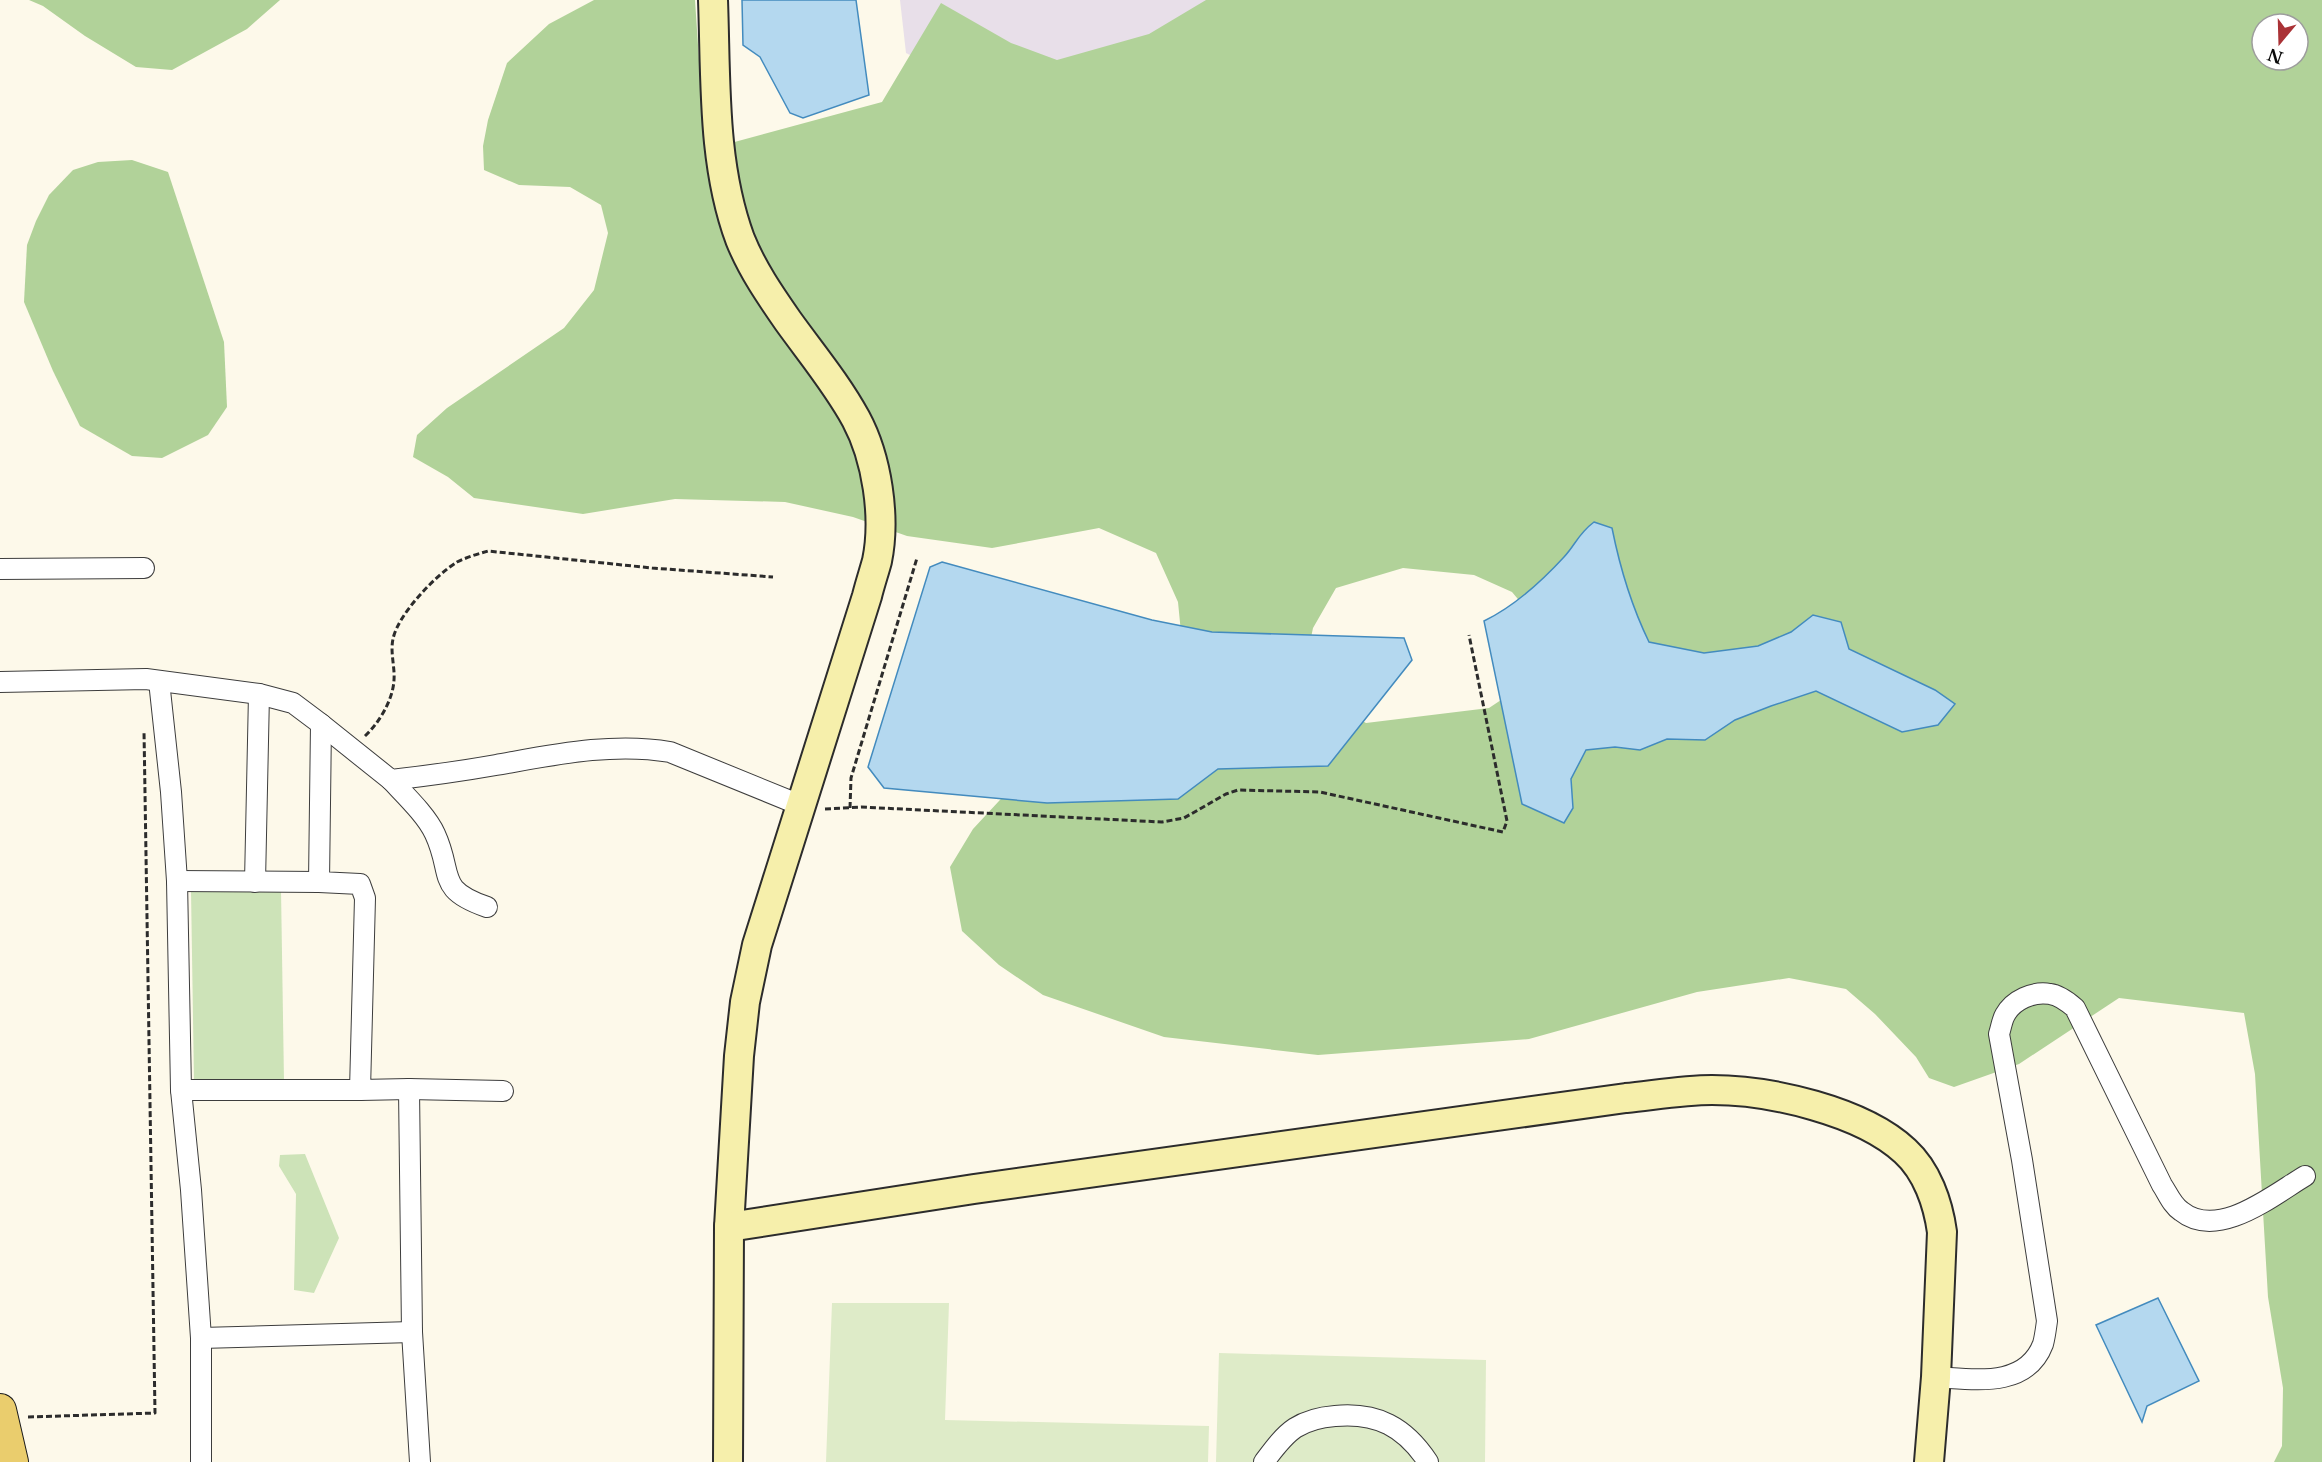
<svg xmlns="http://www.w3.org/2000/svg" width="2322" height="1462" viewBox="0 0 2322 1462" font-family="'Libre Baskerville',serif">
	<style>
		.industrial { fill: #e8dfe9 }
		.green { fill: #cde3b8 }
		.forest { fill: #b1d299; fill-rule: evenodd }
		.pitch { fill: #deebc8 }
		.water { fill: #b4d8ef; stroke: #438bbe; stroke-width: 1.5 }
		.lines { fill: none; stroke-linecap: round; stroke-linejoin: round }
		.street-casing { stroke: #3d3d3d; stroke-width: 22 }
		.secondary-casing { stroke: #2c2c2c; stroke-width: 32 }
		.primary-casing { stroke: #1b1b1b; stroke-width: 34 }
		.path { stroke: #2c2c2c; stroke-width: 3; stroke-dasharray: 6 3; stroke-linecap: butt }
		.street { stroke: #fff; stroke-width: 20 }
		.secondary { stroke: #f6efab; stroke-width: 28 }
		.primary { stroke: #eacd6d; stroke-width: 32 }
	</style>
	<rect width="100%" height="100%" fill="#fdf9ea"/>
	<polygon class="industrial" points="900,0 1404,0 1302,133 948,74 906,53"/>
	<g class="green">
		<polygon points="281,890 284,1082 194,1083 191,891"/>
		<polygon points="305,1154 339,1238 314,1293 294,1290 296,1194 279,1166 280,1155"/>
	</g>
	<g class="forest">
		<polygon points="29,0 280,0 247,29 172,70 136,67 85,36 43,6"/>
		<path d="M 594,0 L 695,0 L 705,150 L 882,102 L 941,3 L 1011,43 L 1057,60 L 1149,34 L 1206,0 L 2322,0 L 2322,1462 L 2274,1462 L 2282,1446 L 2283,1388 L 2268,1297 L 2255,1074 L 2244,1013 L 2119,998 L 2019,1064 L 1954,1087 L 1929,1078 L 1916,1057 L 1875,1014 L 1846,989 L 1789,978 L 1697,992 L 1529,1039 L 1318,1055 L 1164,1037 L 1043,995 L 999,965 L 962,931 L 950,867 L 973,829 L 1024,774 L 1183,653 L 1178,602 L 1156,553 L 1099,528 L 992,548 L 907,536 L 853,517 L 785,502 L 675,499 L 583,514 L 474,498 L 448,477 L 413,457 L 417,435 L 447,408 L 564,328 L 594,290 L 608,233 L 601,205 L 570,187 L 519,185 L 484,170 L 483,146 L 488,120 L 507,63 L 549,24 ZM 2262,24 L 2298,24 L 2298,60 L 2262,60 ZM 1403,568 L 1474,575 L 1512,592 L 1528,611 L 1519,688 L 1489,708 L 1366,723 L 1341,709 L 1307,657 L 1313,628 L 1336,588 Z"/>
		<polygon points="132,160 168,172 224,342 227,407 208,435 162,458 132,456 80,426 53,371 24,302 27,245 36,221 49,195 73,170 98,162"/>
	</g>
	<g class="pitch">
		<polygon points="832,1303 949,1303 945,1420 1209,1426 1208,1462 826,1462"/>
		<polygon points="1219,1353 1486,1360 1485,1462 1216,1462"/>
	</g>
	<g class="water">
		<polygon points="742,0 856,0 869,95 803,118 790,113 760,57 743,45"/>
		<path d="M 1594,522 L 1612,528 C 1620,568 1631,605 1649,642 L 1704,653 L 1758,646 L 1791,632 L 1813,615 L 1841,622 L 1849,649 L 1935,690 L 1955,704 L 1938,725 L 1902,732 L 1816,691 L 1771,706 L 1735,720 L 1705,740 L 1667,739 L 1640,750 L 1615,747 L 1586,750 L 1571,779 L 1573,808 L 1564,823 L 1522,804 L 1484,621 C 1515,606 1541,582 1564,557 C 1576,544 1578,534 1594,522 Z"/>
		<polygon points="942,562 1152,620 1212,632 1404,638 1412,660 1328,766 1218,769 1178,799 1047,803 884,788 868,767 930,567"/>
		<polygon points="2158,1298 2199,1381 2147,1406 2142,1422 2096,1325"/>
	</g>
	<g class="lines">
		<defs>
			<g id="street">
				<polyline points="0,569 144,568"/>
				<polyline points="159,681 171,792 177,881 181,1090 191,1190 201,1338 201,1462"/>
				<polyline points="0,682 146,679 259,694 293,703 321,724 319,882 360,884 365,898 360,1090 409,1089 412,1332 420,1462"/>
				<path d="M 321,724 L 391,780 C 426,776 462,771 496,765 C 553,755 612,742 670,752 L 800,805"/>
				<path d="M 391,780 C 405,795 427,816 435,834 C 454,875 435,889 487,907"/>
				<polyline points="177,881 319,882"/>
				<polyline points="255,882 259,694"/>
				<polyline points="409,1089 503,1091"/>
				<polyline points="181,1090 360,1090"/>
				<polyline points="201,1338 412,1332"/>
				<path d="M 1936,1377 C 1973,1379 2026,1389 2043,1344 C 2045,1337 2046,1328 2047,1321 L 2022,1160 L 1999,1034 C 2001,1028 2002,1020 2005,1015 C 2013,1000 2033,991 2050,994 C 2059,995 2068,1002 2075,1008 L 2162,1185 C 2168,1194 2172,1205 2181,1211 C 2218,1241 2273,1195 2305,1176"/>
				<path d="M 1264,1462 C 1273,1450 1283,1436 1295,1428 C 1306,1421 1322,1417 1335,1416 C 1377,1412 1405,1427 1428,1462"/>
			</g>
			<g id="secondary">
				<path d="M 713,0 C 716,79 712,163 740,239 C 752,269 770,295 788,321 C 811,353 837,384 856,419 C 877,458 886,517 877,561 C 874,572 870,584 867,596 L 757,945 L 745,1002 L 739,1056 L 729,1227 L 728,1462"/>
				<path d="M 729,1227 L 974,1189 L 1626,1098 C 1655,1095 1684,1090 1712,1090 C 1770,1090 1862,1111 1905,1151 C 1927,1171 1938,1203 1942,1232 L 1936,1377 L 1929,1462"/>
			</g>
			<polyline id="primary" points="0,1410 12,1462"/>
		</defs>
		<use href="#street" class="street-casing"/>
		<use href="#secondary" class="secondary-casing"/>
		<use href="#primary" class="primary-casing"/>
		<g class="path">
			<path d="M 365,736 C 379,723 393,700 394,680 C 395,667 390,652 393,639 C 398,614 436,575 457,562 C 467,557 478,554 488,551 L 652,568 L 773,577"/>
			<polyline points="850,808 851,778 917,558"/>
			<polyline points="825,809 861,807 1162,822 1184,818 1226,794 1238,790 1320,792 1503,832 1507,821 1469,635"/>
			<polyline points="28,1417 155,1413 144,731"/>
		</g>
		<use href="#street" class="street"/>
		<use href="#secondary" class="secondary"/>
		<use href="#primary" class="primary"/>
	</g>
	<g transform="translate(2280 42) rotate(199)"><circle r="28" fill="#ffffff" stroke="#9d9d9d" stroke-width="1.5"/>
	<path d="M0-4.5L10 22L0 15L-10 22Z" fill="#aa3236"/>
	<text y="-9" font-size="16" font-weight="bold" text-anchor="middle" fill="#0a0a0a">N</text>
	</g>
</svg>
